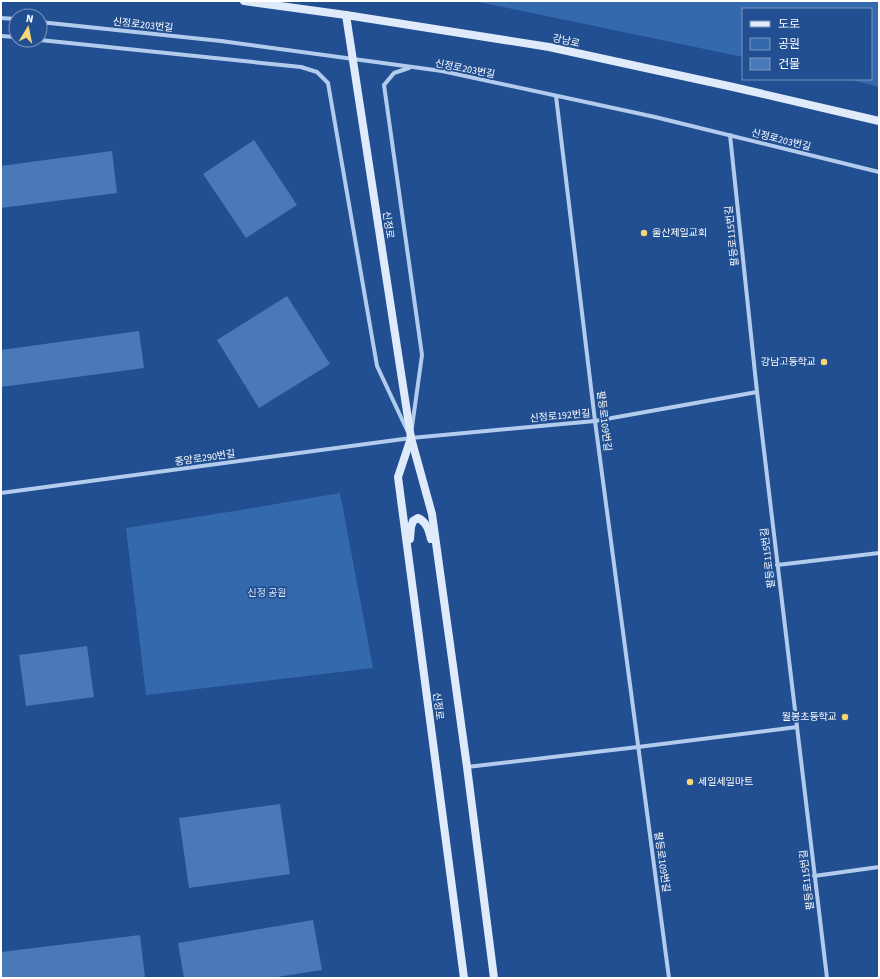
<svg xmlns="http://www.w3.org/2000/svg" width="880" height="979" viewBox="0 0 880 979" font-family="'Source Sans 3','Noto Sans KR',sans-serif">
	<style>
		.green { fill: #3569ae }
		.building { fill: #4a78b8 }
		.lines { fill: none; stroke-linecap: round; stroke-linejoin: round }
		.street { stroke: #b3cbed; stroke-width: 4 }
		.secondary { stroke: #dfeafa; stroke-width: 8 }
		.poi-dot { fill: #f9d674; stroke: #214f91; stroke-width: 1.5 }
		.labels { text-anchor: middle; dominant-baseline: central; stroke-width: 3.5; stroke-linejoin: round; paint-order: stroke }
		.street-label { font-size: 10px; fill: #fff; stroke: #214f91 }
		.poi-label { font-size: 10px; fill: #fff; stroke: #214f91; text-anchor: start }
		.park-label { font-size: 10px; fill: #d8e6f9; stroke: #214f91 }
	</style>
	<rect width="100%" height="100%" fill="#214f91"/>
	<g class="green">
		<polygon points="474,1 879,1 879,87 849,79 871,79 871,9 743,9 743,57"/>
		<polygon points="340,493 373,668 146,695 126,528 241,510"/>
	</g>
	<g class="building">
		<polygon points="254,140 297,205 246,238 203,174"/>
		<polygon points="112,151 117,193 1,208 1,166"/>
		<polygon points="287,296 330,364 259,408 217,340"/>
		<polygon points="139,331 144,368 1,387 1,350"/>
		<polygon points="87,646 94,697 26,706 19,655"/>
		<polygon points="280,804 290,874 189,888 179,818"/>
		<polygon points="313,920 322,970 271,978 184,978 178,943"/>
		<polygon points="140,935 145,978 1,978 1,952"/>
	</g>
	<g class="lines">
		<g class="street">
			<polyline points="1,18 16,19"/>
			<polyline points="40,22 221,41 442,71 655,117 879,172"/>
			<polyline points="1,36 16,37"/>
			<polyline points="40,40 301,67 317,72 328,83 377,366 407,430"/>
			<polyline points="409,68 394,73 384,85 422,355 412,427"/>
			<polyline points="556,96 595,421 669,978"/>
			<polyline points="730,135 757,392 827,978"/>
			<polyline points="1,493 411,438 595,421 757,392"/>
			<polyline points="777,565 879,553"/>
			<polyline points="467,767 638,747 797,727"/>
			<polyline points="814,876 879,867"/>
		</g>
		<g class="secondary">
			<polyline points="244,1 346,15 549,47 733,87 879,121"/>
			<polyline points="346,15 411,438 432,514 467,767 494,978"/>
			<polyline points="411,438 398,477 464,978"/>
			<path d="M 410,539 L 411,527 L 413,521 L 418,518 C 427,522 429,531 431,539"/>
		</g>
	</g>
	<g class="poi-dot">
		<circle cx="644" cy="233" r="4"/>
		<circle cx="824" cy="362" r="4"/>
		<circle cx="845" cy="717" r="4"/>
		<circle cx="690" cy="782" r="4"/>
	</g>
	<g class="labels">
		<g class="street-label">
			<text transform="translate(143 25) rotate(6)">신정로203번길</text>
			<text transform="translate(566 41) rotate(12)">강남로</text>
			<text transform="translate(465 69) rotate(11)">신정로203번길</text>
			<text transform="translate(781 140) rotate(14)">신정로203번길</text>
			<text transform="translate(388 225) rotate(81)">신정로</text>
			<text transform="translate(732 236) rotate(-96)">팔등로115번길</text>
			<text transform="translate(560 416) rotate(-5)">신정로192번길</text>
			<text transform="translate(604 421) rotate(83)">팔등로109번길</text>
			<text transform="translate(205 458) rotate(-8)">중앙로290번길</text>
			<text transform="translate(768 558) rotate(-97)">팔등로115번길</text>
			<text transform="translate(438 706) rotate(83)">신정로</text>
			<text transform="translate(662 862) rotate(82)">팔등로109번길</text>
			<text transform="translate(807 880) rotate(-97)">팔등로115번길</text>
		</g>
		<g class="poi-label">
			<text x="652" y="233">울산제일교회</text>
			<text x="816" y="362" text-anchor="end">강남고등학교</text>
			<text x="837" y="717" text-anchor="end">월봉초등학교</text>
			<text x="698" y="782">세일세일마트</text>
		</g>
		<g class="park-label">
			<text x="267" y="593">신정 공원</text>
		</g>
	</g>
	<rect width="880" height="979" fill="none" stroke="#ffffff" stroke-width="4"/>
	<rect x="742" y="8" width="130" height="72" fill="#214f91" stroke="#7a95bd"/>
	<rect x="750" y="21" width="20" height="6" fill="#dfeafa" stroke="#7a95bd"/>
	<text x="778" y="28" font-size="12" fill="#ffffff">도로</text>
	<rect x="750" y="38" width="20" height="12" fill="#3569ae" stroke="#7a95bd"/>
	<text x="778" y="48" font-size="12" fill="#ffffff">공원</text>
	<rect x="750" y="58" width="20" height="12" fill="#4a78b8" stroke="#7a95bd"/>
	<text x="778" y="68" font-size="12" fill="#ffffff">건물</text>
	<g transform="translate(28 28) rotate(10)"><circle r="19" fill="#214f91" stroke="#7a95bd"/>
	<path d="M0-3L7 15L0 10L-7 15Z" fill="#f9d674"/>
	<text y="-6" font-size="11" font-weight="bold" text-anchor="middle" fill="#ffffff">N</text>
	</g>
</svg>
